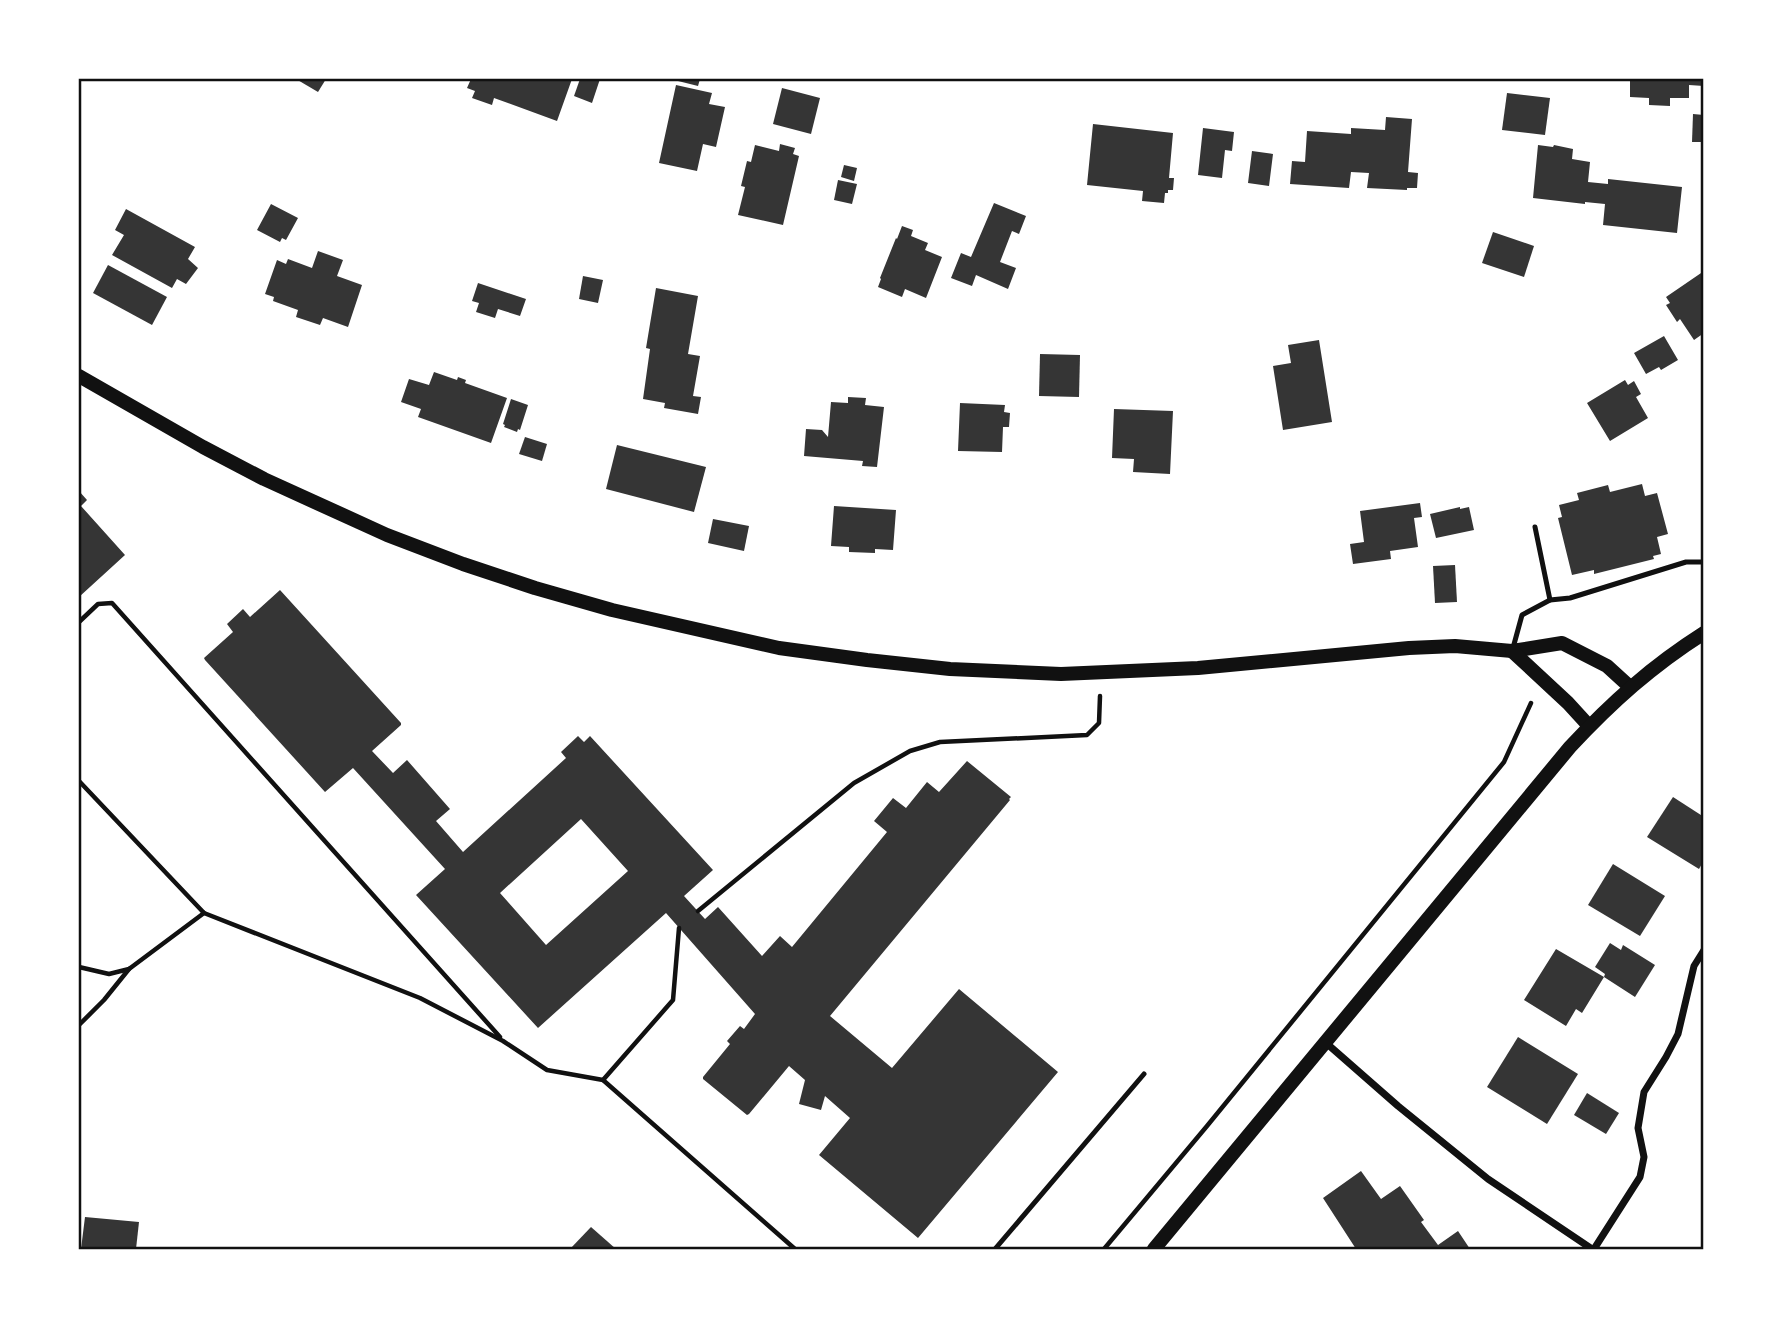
<svg xmlns="http://www.w3.org/2000/svg" width="1783" height="1328" viewBox="0 0 1783 1328" font-family="Raleway,sans-serif">
	<style>
		.building { fill: #353535; fill-rule: evenodd }
		.lines { fill: none; stroke-linecap: round; stroke-linejoin: round }
		.path { stroke: #111; stroke-width: 4.5 }
		.service { stroke: #111; stroke-width: 5 }
		.minor { stroke: #111; stroke-width: 7 }
		.secondary { stroke: #111; stroke-width: 14 }
		.neatline { fill: none; stroke: #111; stroke-width: 2.5 }
	</style>
	<rect width="100%" height="100%" fill="#fff"/>
	<g class="building">
		<polygon points="296,79 326,79 318,92"/>
		<polygon points="471,79 572,79 557,121 494,98 492,105 472,98 475,91 467,88"/>
		<polygon points="580,79 600,79 592,103 574,96"/>
		<polygon points="670,79 700,79 698,86"/>
		<polygon points="1630,79 1704,79 1704,86 1689,85 1689,98 1670,98 1670,106 1649,105 1649,98 1630,97"/>
		<polygon points="676,85 712,93 709,104 725,107 716,147 703,144 697,171 659,163"/>
		<polygon points="782,88 820,98 811,134 773,124"/>
		<polygon points="1507,93 1550,98 1545,135 1502,130"/>
		<polygon points="1693,114 1704,115 1704,142 1692,142"/>
		<polygon points="1386,117 1412,119 1408,172 1418,173 1417,188 1407,188 1407,190 1367,188 1369,173 1351,172 1349,188 1290,184 1292,161 1305,162 1307,131 1351,134 1351,128 1385,130"/>
		<polygon points="1093,124 1173,133 1169,178 1174,178 1173,190 1168,190 1168,193 1165,193 1164,203 1142,201 1143,191 1087,185"/>
		<polygon points="1203,128 1234,132 1232,151 1225,150 1222,178 1198,175"/>
		<polygon points="780,144 795,148 793,154 799,156 783,225 738,215 745,187 741,186 747,161 751,162 755,145 779,151"/>
		<polygon points="1538,145 1553,147 1554,145 1573,149 1572,159 1590,162 1588,182 1608,184 1608,179 1682,187 1677,233 1603,225 1605,204 1585,202 1585,204 1533,198"/>
		<polygon points="1252,151 1273,154 1269,186 1248,183"/>
		<polygon points="844,165 857,168 854,181 841,177"/>
		<polygon points="838,180 857,184 852,204 834,200"/>
		<polygon points="994,203 1026,216 1019,234 1012,231 1000,262 1016,268 1008,289 976,275 972,286 951,278 961,253 971,257"/>
		<polygon points="271,204 298,218 286,240 282,238 280,242 257,230"/>
		<polygon points="126,209 195,247 188,259 198,268 186,284 177,279 172,288 112,255 124,235 115,230"/>
		<polygon points="902,226 913,230 911,236 928,243 925,250 942,257 926,298 905,289 902,297 878,287 881,279 880,278 896,238 897,239"/>
		<polygon points="1493,232 1534,246 1524,277 1482,263"/>
		<polygon points="318,251 343,260 337,276 362,285 348,327 323,318 320,325 296,317 298,310 273,301 274,297 265,294 277,260 286,264 288,259 312,268"/>
		<polygon points="108,265 167,297 152,325 93,293"/>
		<polygon points="1704,271 1704,333 1694,340 1680,319 1677,322 1666,305 1670,303 1666,297"/>
		<polygon points="583,276 603,280 598,303 579,299"/>
		<polygon points="478,283 526,299 520,316 498,309 495,318 476,312 479,303 472,301"/>
		<polygon points="656,288 698,296 688,354 700,356 693,396 701,397 698,414 664,408 665,403 643,399 650,349 646,348"/>
		<polygon points="1664,336 1678,360 1661,370 1659,367 1646,374 1634,353"/>
		<polygon points="1319,340 1332,422 1283,430 1273,366 1291,363 1288,345"/>
		<polygon points="1040,354 1080,355 1079,397 1039,396"/>
		<polygon points="434,372 457,380 458,377 466,380 465,383 507,398 491,443 418,417 421,409 401,402 409,379 429,385"/>
		<polygon points="1625,380 1628,385 1634,381 1641,394 1636,397 1648,418 1610,441 1587,403"/>
		<polygon points="848,397 866,398 865,405 884,407 877,467 862,466 863,461 804,456 806,429 822,430 828,437 831,402 848,403"/>
		<polygon points="511,399 528,405 520,430 518,429 517,432 504,427 505,425 503,424"/>
		<polygon points="960,403 1005,405 1004,412 1010,413 1009,427 1003,427 1002,452 958,451"/>
		<polygon points="1114,409 1173,411 1170,474 1133,472 1134,459 1112,458"/>
		<polygon points="525,437 547,444 542,461 519,454"/>
		<polygon points="617,445 706,467 694,512 606,489"/>
		<polygon points="1642,484 1645,496 1657,493 1668,534 1657,537 1661,554 1653,556 1654,559 1594,574 1594,570 1572,575 1558,518 1562,517 1559,505 1579,500 1577,493 1608,485 1610,492"/>
		<polygon points="79,491 87,500 81,506 125,555 79,597"/>
		<polygon points="1420,503 1422,517 1414,518 1418,547 1390,551 1391,559 1353,564 1350,544 1364,542 1360,511"/>
		<polygon points="834,506 896,510 893,550 875,549 875,553 849,552 849,547 831,546"/>
		<polygon points="1460,507 1460,509 1469,507 1474,530 1436,538 1430,514"/>
		<polygon points="713,519 749,526 744,551 708,543"/>
		<polygon points="1455,565 1457,602 1435,603 1433,566"/>
		<path d="M 280,590 L 401,723 L 401,725 L 372,751 L 393,773 L 407,760 L 450,809 L 436,821 L 463,852 L 566,758 L 561,752 L 578,736 L 584,742 L 590,736 L 713,870 L 684,896 L 705,919 L 718,907 L 762,956 L 780,936 L 792,947 L 887,832 L 874,821 L 893,798 L 906,808 L 927,782 L 939,792 L 967,761 L 1011,797 L 1009,799 L 1010,800 L 830,1016 L 892,1068 L 959,989 L 1058,1072 L 918,1238 L 819,1155 L 850,1118 L 825,1096 L 821,1110 L 799,1104 L 805,1080 L 789,1066 L 749,1114 L 747,1115 L 703,1079 L 703,1077 L 730,1044 L 727,1041 L 740,1026 L 744,1029 L 755,1014 L 666,913 L 538,1028 L 416,895 L 445,869 L 353,768 L 325,792 L 205,660 L 204,658 L 233,632 L 227,624 L 243,609 L 250,617 ZM 581,819 L 628,871 L 546,945 L 500,893 Z"/>
		<polygon points="1673,797 1704,817 1704,860 1699,869 1647,837"/>
		<polygon points="1613,864 1665,896 1640,936 1588,905"/>
		<polygon points="1610,943 1621,950 1623,945 1655,965 1635,997 1604,977 1605,974 1595,967"/>
		<polygon points="1556,949 1604,977 1582,1013 1576,1009 1566,1026 1524,1000"/>
		<polygon points="1518,1037 1578,1074 1547,1124 1487,1087"/>
		<polygon points="1587,1093 1619,1113 1606,1134 1574,1115"/>
		<polygon points="1361,1171 1381,1199 1400,1186 1424,1220 1421,1222 1438,1245 1458,1231 1470,1249 1356,1249 1323,1198"/>
		<polygon points="85,1217 139,1222 136,1249 81,1249"/>
		<polygon points="591,1227 616,1249 570,1249"/>
	</g>
	<g class="lines">
		<g class="path">
			<polyline points="79,622 98,604 112,603 500,1037"/>
			<polyline points="79,781 204,913 420,998 503,1041 547,1070 603,1080 795,1249"/>
			<polyline points="698,911 854,783 910,751 940,742 1087,735 1099,723 1100,696"/>
			<polyline points="79,967 109,974 129,969 204,913"/>
			<polyline points="79,1025 104,1000 129,969"/>
			<polyline points="603,1080 673,1000 679,928"/>
			<polyline points="1104,1249 1207,1126 1504,762 1531,703"/>
		</g>
		<g class="service">
			<polyline points="1535,527 1550,600"/>
			<polyline points="1513,648 1522,615 1550,600 1570,598 1686,562 1704,562"/>
			<polyline points="995,1249 1144,1074"/>
		</g>
		<g class="minor">
			<polyline points="1325,1042 1398,1106 1488,1179 1592,1249"/>
			<polyline points="1594,1249 1640,1177 1644,1157 1638,1128 1644,1092 1666,1057 1678,1034 1694,966 1704,950"/>
		</g>
		<g class="secondary">
			<polyline points="79,376 203,447 264,479 387,535 463,564 535,588 612,610 779,648 867,660 950,669 1061,674 1198,668 1409,648 1455,646 1512,651 1562,643 1607,666 1630,687"/>
			<polyline points="1512,651 1568,703 1589,726"/>
			<path d="M 1154,1249 L 1570,747 C 1612,702 1652,666 1704,633"/>
		</g>
	</g>
	<rect width="1783" height="1328" fill="none" stroke="#ffffff" stroke-width="161"/>
	<rect x="80" y="80" width="1622" height="1168" class="neatline"/>
</svg>
